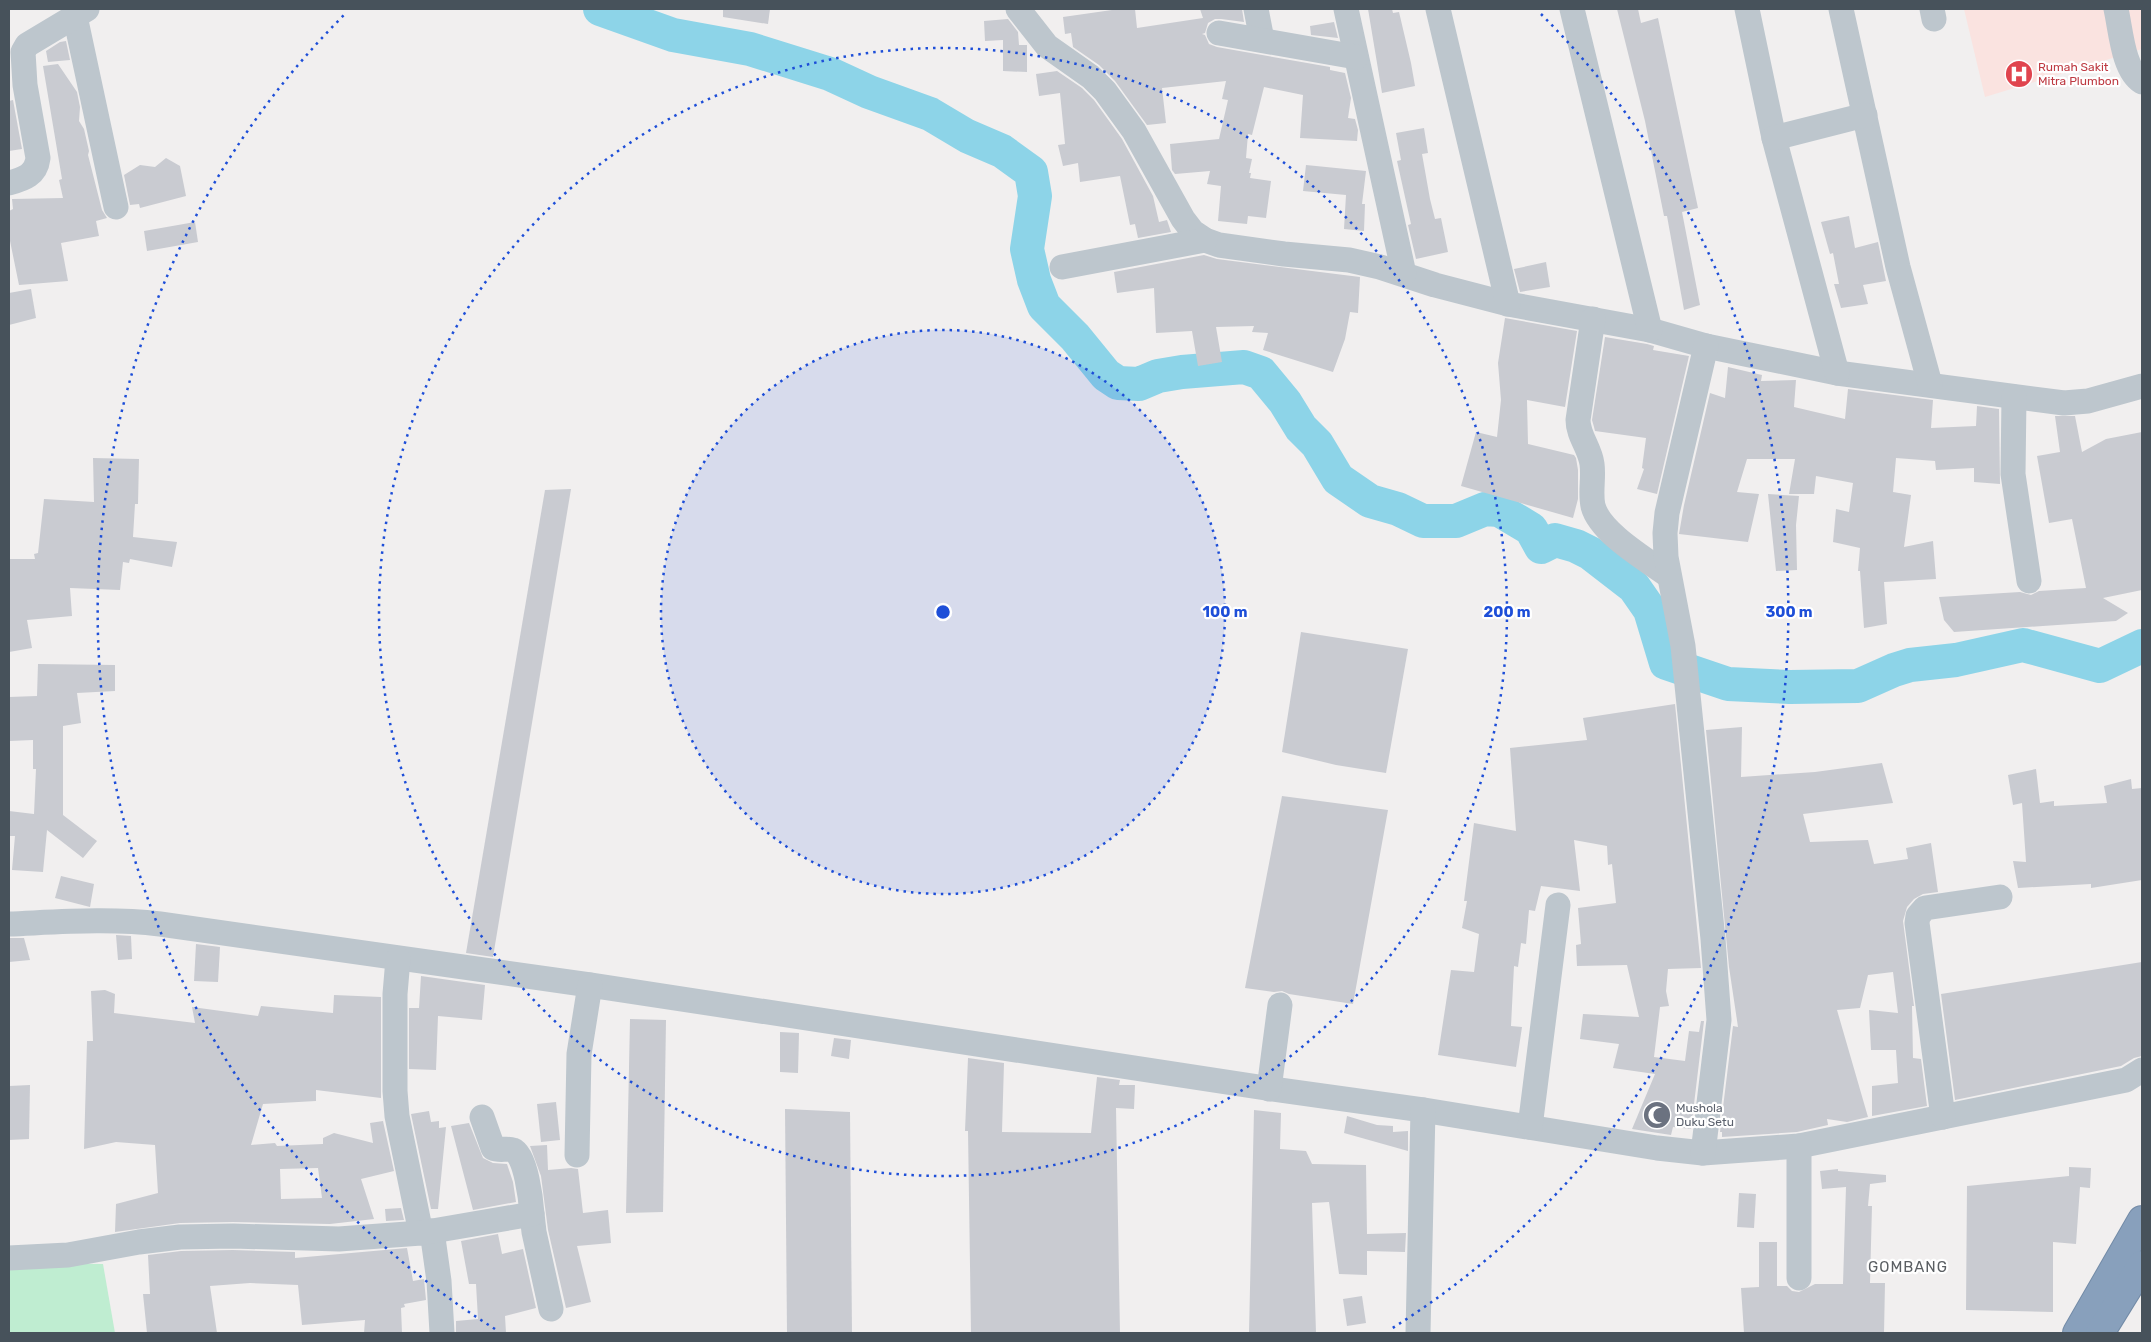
<svg xmlns="http://www.w3.org/2000/svg" width="2151" height="1342" viewBox="0 0 2151 1342" font-family="Rubik,sans-serif">
	<style>
		.medical { fill: #fae3e0 }
		.green { fill: #bfedd1 }
		.lines { fill: none; stroke-linecap: round; stroke-linejoin: round }
		.river { stroke: #8dd4e8; stroke-width: 34 }
		.building { fill: #c9cbd1; fill-rule: evenodd }
		.highway-casing { stroke: #738ba7; stroke-width: 30 }
		.minor { stroke: #bdc6cd; stroke-width: 25 }
		.highway { stroke: #88a0bc; stroke-width: 28 }
		.ring { fill: none; stroke: #1d4ed8; stroke-width: 2.5; stroke-dasharray: 2.5 5 }
		.labels { text-anchor: middle; dominant-baseline: central; stroke-width: 4.5; stroke-linejoin: round; paint-order: stroke }
		.health-label { font-size: 12px; fill: #be3a42; stroke: #fff; text-anchor: start }
		.worship-label { font-size: 12px; fill: #5b616d; stroke: #fff; text-anchor: start }
		.quarter-label { font-size: 15px; letter-spacing: 1px; fill: #5b5f63; stroke: #fff }
		.centre { fill: #1d4ed8; stroke: #fff; stroke-width: 2.5 }
		.ring-label { font-size: 15px; text-anchor: middle; font-weight: bold; fill: #1d4ed8; stroke: #fff; stroke-width: 4.5; stroke-linejoin: round; paint-order: stroke }
	</style>
	<rect width="100%" height="100%" fill="#f1efef"/>
	<polygon class="medical" points="1964,9 2142,9 2142,49 1985,97"/>
	<polygon class="green" points="9,1263 103,1264 115,1333 9,1333"/>
	<g class="lines">
		<polyline class="river" points="600,9 673,35 750,49 830,74 869,92 930,114 967,136 1002,151 1031,172 1035,196 1027,249 1034,280 1044,306 1075,337 1106,375 1118,383 1139,384 1158,376 1182,372 1244,367 1261,373 1285,402 1301,428 1317,444 1338,479 1370,501 1398,509 1423,521 1456,521 1485,509 1499,510 1531,529 1541,547 1555,540 1576,546 1590,553 1634,587 1650,610 1666,663 1728,684 1790,687 1858,686 1894,670 1910,665 1956,660 2023,645 2100,666 2142,646"/>
	</g>
	<g class="building">
		<polygon points="723,9 770,9 768,24 723,17"/>
		<polygon points="1119,9 1135,9 1137,28 1203,18 1200,9 1242,9 1244,22 1221,19 1215,19 1208,23 1205,33 1202,34 1205,35 1209,44 1217,47 1330,67 1330,70 1345,73 1351,98 1348,118 1355,119 1358,130 1357,141 1300,138 1303,95 1264,87 1252,135 1248,134 1246,158 1252,159 1249,173 1251,173 1250,178 1271,181 1266,218 1248,216 1247,224 1218,221 1221,186 1207,184 1210,171 1175,174 1172,170 1170,144 1219,139 1228,100 1222,99 1226,81 1162,88 1166,123 1147,125 1115,81 1099,65 1073,47 1071,33 1065,34 1063,17"/>
		<polygon points="1368,9 1392,9 1393,13 1399,12 1411,63 1415,86 1382,93"/>
		<polygon points="1617,9 1638,9 1641,23 1658,18 1698,208 1682,212 1700,305 1684,310 1667,216 1664,216 1645,121"/>
		<polygon points="1008,19 1018,32 1019,45 1027,45 1027,72 1003,71 1003,40 985,41 984,21"/>
		<polygon points="1334,22 1338,38 1311,35 1310,26"/>
		<polygon points="66,41 70,60 48,62 46,51 60,42"/>
		<polygon points="58,64 77,92 80,107 79,121 84,129 89,151 88,155 102,210 107,218 96,221 99,236 61,243 68,281 19,285 9,236 9,211 13,209 12,199 63,198 59,180 62,179 43,66"/>
		<polygon points="1057,71 1082,88 1094,100 1122,139 1153,196 1159,222 1167,220 1171,232 1138,238 1135,224 1130,225 1120,176 1080,182 1078,163 1063,166 1058,145 1065,144 1060,93 1039,96 1036,74"/>
		<polygon points="13,100 22,149 9,151 9,101"/>
		<polygon points="1424,128 1428,153 1422,154 1430,199 1435,219 1441,218 1448,252 1416,259 1408,225 1411,224 1397,161 1401,160 1396,133"/>
		<polygon points="166,158 180,166 186,196 140,208 139,204 130,205 124,175 140,165 155,167"/>
		<polygon points="1306,165 1366,171 1362,204 1365,204 1364,231 1344,229 1346,195 1303,191"/>
		<polygon points="1849,216 1855,248 1878,242 1886,281 1863,285 1868,304 1841,308 1834,284 1839,284 1833,253 1830,254 1821,222"/>
		<polygon points="195,222 198,242 147,251 144,231"/>
		<polygon points="1204,255 1217,259 1360,277 1358,313 1350,312 1345,339 1333,372 1263,350 1268,333 1252,332 1254,326 1216,327 1222,362 1198,366 1192,331 1156,333 1154,288 1117,293 1114,272"/>
		<polygon points="1546,262 1550,287 1520,292 1514,269"/>
		<polygon points="31,289 36,318 9,325 9,293"/>
		<polygon points="1505,318 1577,331 1565,407 1527,400 1528,444 1574,455 1576,458 1578,470 1578,499 1573,518 1461,486 1476,432 1497,437 1501,400 1498,363"/>
		<polygon points="1605,337 1647,344 1654,346 1653,350 1689,356 1657,494 1637,489 1644,469 1642,468 1646,438 1595,431 1594,427 1592,420"/>
		<polygon points="1728,367 1762,375 1761,381 1796,380 1794,407 1845,419 1848,389 1933,400 1931,428 1976,426 1977,406 1999,409 2000,484 1974,482 1974,468 1936,470 1935,461 1896,458 1893,492 1911,495 1904,547 1933,541 1936,579 1884,582 1887,624 1864,628 1860,571 1858,571 1860,548 1833,542 1836,509 1849,512 1853,483 1816,476 1814,494 1789,494 1795,459 1747,459 1737,492 1759,494 1748,542 1679,534 1684,505 1710,393 1725,398"/>
		<polygon points="2055,416 2075,416 2082,452 2106,439 2142,432 2142,590 2103,598 2128,613 2116,621 1954,632 1944,620 1939,597 2020,592 2031,595 2039,591 2086,588 2072,519 2049,523 2037,456 2060,452"/>
		<polygon points="93,458 139,459 138,504 135,504 133,537 177,542 172,567 130,559 129,563 123,562 120,590 70,588 72,616 27,620 32,648 9,652 9,559 35,559 34,554 38,553 44,499 94,502"/>
		<polygon points="571,489 493,957 466,953 545,490"/>
		<polygon points="1768,494 1799,496 1796,525 1797,570 1776,571"/>
		<polygon points="1301,632 1408,649 1386,773 1336,765 1282,752"/>
		<polygon points="38,664 115,665 115,691 77,693 81,723 63,726 63,815 97,841 83,858 47,830 43,872 12,870 15,836 9,836 9,811 34,814 36,769 33,769 33,740 9,741 9,697 37,696"/>
		<polygon points="1675,704 1701,968 1668,969 1666,991 1669,1006 1660,1007 1654,1057 1685,1061 1689,1031 1699,1032 1701,1021 1704,1021 1691,1129 1673,1127 1671,1135 1632,1129 1655,1074 1613,1068 1619,1044 1580,1039 1583,1014 1639,1017 1627,965 1577,966 1576,945 1581,944 1578,908 1616,903 1612,864 1608,865 1607,846 1574,840 1580,891 1541,886 1535,911 1529,910 1526,944 1521,943 1518,967 1514,966 1511,1026 1522,1027 1516,1067 1438,1055 1451,970 1474,972 1479,934 1462,928 1467,901 1464,901 1474,823 1516,831 1510,748 1587,740 1583,718"/>
		<polygon points="1742,727 1741,777 1815,772 1882,763 1893,803 1803,814 1810,842 1868,840 1874,864 1908,859 1906,848 1931,843 1938,892 1923,894 1914,899 1907,907 1903,921 1914,1006 1912,1006 1913,1058 1921,1059 1927,1106 1872,1116 1872,1086 1898,1083 1896,1050 1871,1050 1869,1010 1898,1013 1893,972 1868,975 1860,1008 1837,1010 1868,1117 1847,1122 1827,1119 1828,1125 1797,1132 1722,1137 1722,1132 1720,1132 1733,1026 1738,1027 1729,967 1706,730"/>
		<polygon points="2036,769 2040,803 2054,801 2054,806 2107,803 2104,786 2131,779 2132,789 2142,788 2142,880 2091,888 2091,884 2018,888 2013,861 2026,862 2022,803 2013,805 2008,775"/>
		<polygon points="1282,796 1388,810 1353,1004 1289,994 1282,991 1274,992 1245,988"/>
		<polygon points="61,876 94,884 90,907 55,898"/>
		<polygon points="116,935 131,936 132,959 118,960"/>
		<polygon points="9,938 24,938 30,960 9,962"/>
		<polygon points="196,944 220,947 218,982 194,981"/>
		<polygon points="2142,962 2142,1056 2134,1058 2121,1066 1955,1100 1941,994"/>
		<polygon points="421,976 485,985 482,1020 438,1016 436,1070 409,1069 409,1008 419,1008"/>
		<path d="M 105,990 L 115,994 L 114,1013 L 195,1023 L 192,1007 L 258,1016 L 261,1006 L 333,1013 L 334,995 L 381,997 L 381,1098 L 316,1090 L 316,1101 L 263,1104 L 251,1145 L 275,1143 L 277,1146 L 323,1144 L 323,1138 L 334,1133 L 373,1143 L 370,1123 L 383,1121 L 394,1171 L 361,1179 L 374,1219 L 330,1224 L 233,1222 L 180,1223 L 115,1232 L 116,1204 L 158,1193 L 155,1145 L 116,1142 L 84,1149 L 87,1041 L 93,1041 L 91,991 ZM 318,1168 L 322,1198 L 281,1199 L 280,1169 Z"/>
		<polygon points="630,1019 666,1020 663,1212 626,1213"/>
		<polygon points="780,1032 799,1033 798,1073 780,1072"/>
		<polygon points="834,1038 851,1040 849,1059 831,1056"/>
		<polygon points="968,1058 1004,1063 1002,1132 1091,1133 1097,1077 1120,1080 1119,1085 1135,1085 1134,1109 1116,1108 1120,1333 971,1333 968,1131 965,1131"/>
		<polygon points="30,1085 29,1139 9,1140 9,1086"/>
		<polygon points="556,1102 560,1140 541,1142 537,1104"/>
		<polygon points="785,1109 850,1112 852,1333 787,1333"/>
		<polygon points="1254,1110 1281,1113 1280,1149 1306,1151 1312,1164 1366,1165 1367,1234 1406,1233 1405,1252 1367,1251 1367,1275 1339,1274 1329,1202 1312,1203 1316,1333 1249,1333"/>
		<polygon points="429,1111 431,1122 439,1121 439,1128 446,1127 438,1209 431,1209 411,1114"/>
		<polygon points="1347,1116 1377,1125 1393,1126 1393,1132 1408,1131 1408,1151 1344,1133"/>
		<polygon points="469,1123 483,1158 493,1163 507,1164 513,1182 516,1202 473,1210 451,1126"/>
		<polygon points="547,1145 548,1170 571,1168 578,1169 583,1213 608,1210 611,1243 577,1246 591,1302 566,1308 548,1230 541,1176 530,1146"/>
		<polygon points="2069,1167 2091,1168 2090,1188 2080,1187 2076,1244 2053,1242 2053,1312 1966,1310 1967,1186 2069,1176"/>
		<polygon points="1838,1169 1838,1171 1886,1175 1886,1182 1870,1184 1868,1206 1872,1206 1870,1283 1885,1283 1884,1333 1744,1333 1741,1288 1759,1287 1759,1242 1777,1242 1777,1286 1787,1286 1792,1291 1799,1292 1815,1284 1843,1284 1846,1187 1822,1189 1820,1171"/>
		<polygon points="1739,1193 1756,1194 1754,1228 1737,1227"/>
		<polygon points="401,1208 404,1220 386,1221 385,1209"/>
		<polygon points="498,1234 502,1254 523,1249 536,1308 505,1316 506,1333 456,1333 456,1321 478,1319 476,1284 469,1284 461,1241"/>
		<polygon points="407,1248 413,1281 424,1279 426,1300 404,1304 405,1307 401,1308 402,1333 364,1333 365,1320 302,1325 298,1285 250,1283 210,1286 217,1333 147,1333 143,1294 150,1294 148,1255 181,1251 233,1250 295,1252 295,1258"/>
		<polygon points="1362,1296 1366,1323 1347,1326 1343,1299"/>
	</g>
	<g class="lines">
		<defs>
			<g id="highway">
				<polyline points="2077,1333 2142,1220"/>
				<polyline points="2100,1333 2142,1265"/>
			</g>
		</defs>
		<use href="#highway" class="highway-casing"/>
		<g class="minor">
			<polyline points="1018,9 1047,46 1091,77 1105,91 1134,131 1183,219 1193,232 1205,240 1219,245 1284,254 1349,260 1380,267 1435,285 1508,304 1650,330 1706,346 1837,373 2064,403 2088,401 2142,386"/>
			<polyline points="1256,9 1262,40"/>
			<polyline points="1346,9 1404,274"/>
			<polyline points="1438,9 1508,304"/>
			<polyline points="1572,9 1650,330"/>
			<polyline points="1747,9 1774,138 1837,373"/>
			<polyline points="1841,9 1898,267 1930,384"/>
			<polyline points="1932,9 1934,19"/>
			<path d="M 2116,9 C 2121,31 2123,70 2142,82"/>
			<polyline points="75,16 116,207"/>
			<polyline points="1219,33 1356,57"/>
			<polyline points="1774,138 1865,115"/>
			<path d="M 9,183 C 24,179 36,175 38,158 L 25,85 L 23,52 L 27,45 L 87,9"/>
			<polyline points="1062,267 1205,240"/>
			<path d="M 1593,319 L 1578,420 C 1578,436 1590,448 1592,464 C 1594,478 1590,492 1593,506 C 1600,533 1647,560 1669,576"/>
			<polyline points="2014,397 2013,474 2029,581"/>
			<path d="M 9,924 C 59,922 110,918 160,924 L 590,985 L 1259,1087 L 1423,1110 L 1657,1148 L 1703,1153 L 1799,1146 L 2126,1080 L 2142,1070"/>
			<polyline points="398,959 395,994 395,1091 397,1116 421,1233"/>
			<polyline points="1269,1089 1280,1005"/>
			<polyline points="1943,1117 1917,923 1918,916 1925,908 2000,897"/>
			<polyline points="1530,1127 1558,905"/>
			<polyline points="1703,1153 1719,1020 1713,939 1683,646 1666,557 1665,533 1667,513 1706,346"/>
			<polyline points="577,1155 579,1054 590,985"/>
			<polyline points="532,1214 534,1232 551,1309"/>
			<polyline points="432,1231 439,1281 442,1333"/>
			<path d="M 9,1258 L 68,1255 L 139,1242 L 180,1237 L 233,1236 L 339,1239 L 421,1233 L 532,1214 C 531,1201 526,1155 513,1150 C 507,1148 499,1151 493,1148 L 482,1117"/>
			<polyline points="1799,1278 1799,1146"/>
			<polyline points="1418,1333 1423,1110"/>
		</g>
		<use href="#highway" class="highway"/>
	</g>
	<circle cx="943" cy="612" r="282" fill="#1d4ed8" fill-opacity=".12"/>
	<g class="ring">
		<circle cx="943" cy="612" r="282"/>
		<circle cx="943" cy="612" r="564"/>
		<path d="M495 1329A846 846 0 0 1 345 14M1541 14A846 846 0 0 1 1391 1329"/>
	</g>
	<defs>
		<symbol id="hospital-disc" viewBox="-11 -11 22 22"><circle r="9.5" fill="#e0444e" stroke="#fff"/><path d="M-5-5h3v3.5h4V-5h3V5h-3V1.5h-4V5h-3Z" fill="#fff"/></symbol>
		<symbol id="mosque-disc" viewBox="-11 -11 22 22"><circle r="9.5" fill="#6b7280" stroke="#fff"/><path d="M3.5-4.9A6 6 0 1 0 3.5 4.9A5 5 0 1 1 3.5-4.9Z" fill="#fff"/></symbol>
	</defs>
	<g fill-rule="evenodd">
		<use href="#hospital-disc" x="2003" y="58" width="32" height="32"/>
		<use href="#mosque-disc" x="1641" y="1099" width="32" height="32"/>
	</g>
	<g class="labels">
		<g class="health-label">
			<text x="2038" y="67">Rumah Sakit<tspan x="2038" dy="14">Mitra Plumbon</tspan></text>
		</g>
		<g class="worship-label">
			<text x="1676" y="1108">Mushola<tspan x="1676" dy="14">Duku Setu</tspan></text>
		</g>
		<g class="quarter-label">
			<text x="1908" y="1267">GOMBANG</text>
		</g>
	</g>
	<circle cx="943" cy="612" r="8" class="centre"/>
	<g class="ring-label">
		<text x="1225" y="617">100 m</text>
		<text x="1507" y="617">200 m</text>
		<text x="1789" y="617">300 m</text>
	</g>
	<rect width="2151" height="1342" fill="none" stroke="#47525b" stroke-width="20"/>
</svg>
